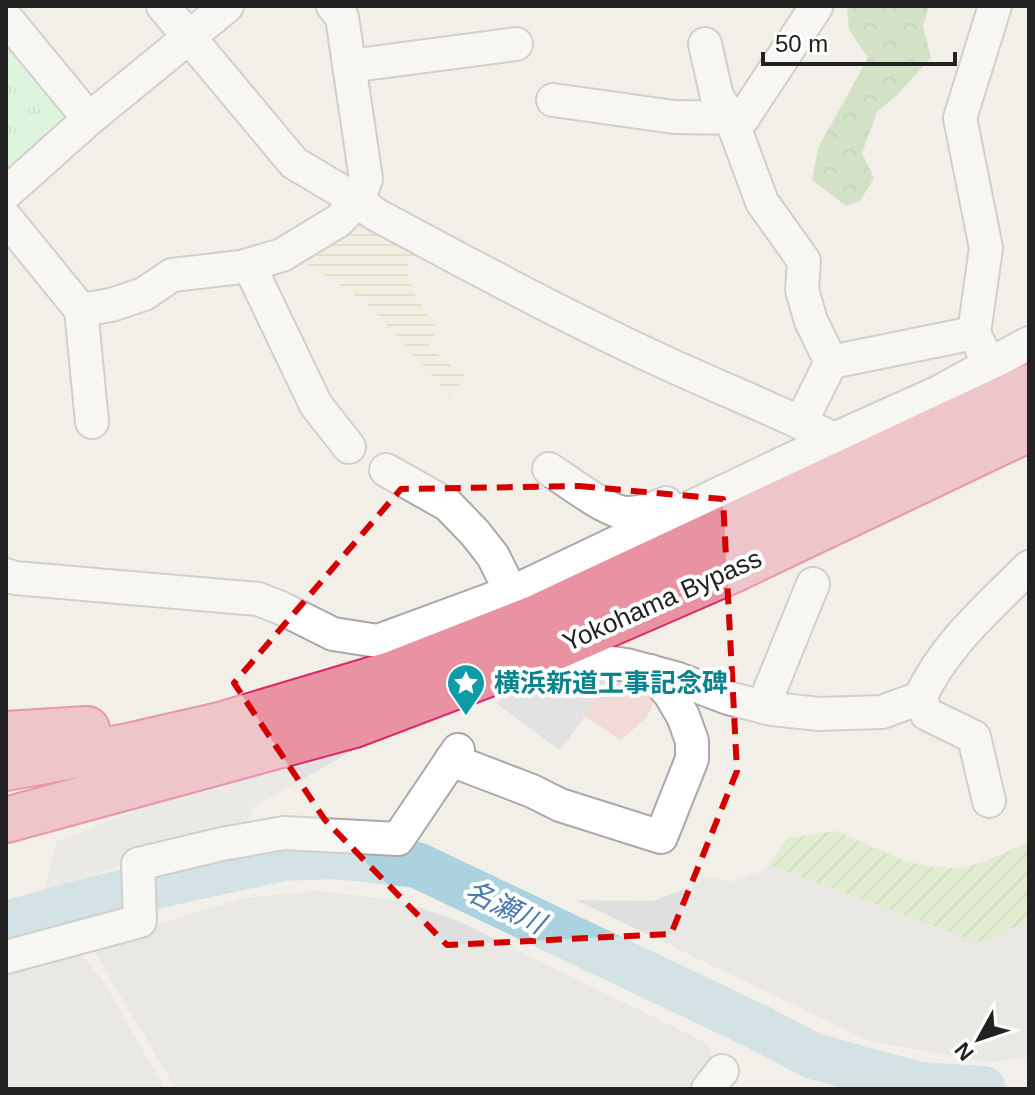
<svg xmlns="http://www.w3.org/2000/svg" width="1035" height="1095" viewBox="0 0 1035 1095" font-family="Arial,'Noto Sans JP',sans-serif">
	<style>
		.residential { fill: #e0dfdf }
		.commercial { fill: #f2dad9 }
		.farmland { fill: url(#farmland-rules) }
		.forest { fill: url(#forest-crowns) }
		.park { fill: url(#park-tufts) }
		.garden { fill: url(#garden-furrows) }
		.parking { fill: #e2e2e2 }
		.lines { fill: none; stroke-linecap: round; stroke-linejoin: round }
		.river { stroke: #aad3df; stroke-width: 46 }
		.minor-casing { stroke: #a9a9a9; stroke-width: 36 }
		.highway-casing { stroke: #dc2a67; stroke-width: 48 }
		.minor { stroke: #fff; stroke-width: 32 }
		.highway { stroke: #e892a2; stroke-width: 44 }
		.marked { fill: none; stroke: #d40000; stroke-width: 6; stroke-dasharray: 16 10; stroke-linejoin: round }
		.labels { text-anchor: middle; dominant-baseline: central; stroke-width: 8; stroke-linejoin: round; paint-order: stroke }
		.street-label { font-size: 26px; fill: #222; stroke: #fff }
		.culture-label { font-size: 26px; font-weight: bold; fill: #0d838f; stroke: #fff; text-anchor: start }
		.water-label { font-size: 28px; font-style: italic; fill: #4a7aab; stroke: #fff }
	</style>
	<defs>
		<pattern id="farmland-rules" width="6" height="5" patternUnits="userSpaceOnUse" patternTransform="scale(2)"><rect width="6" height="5" fill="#eef0d5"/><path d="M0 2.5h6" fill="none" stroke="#ccceb7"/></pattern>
		<pattern id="forest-crowns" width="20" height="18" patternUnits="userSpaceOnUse" patternTransform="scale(2)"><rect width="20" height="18" fill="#add19e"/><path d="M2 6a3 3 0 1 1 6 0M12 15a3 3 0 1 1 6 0" fill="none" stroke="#95b388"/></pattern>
		<pattern id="park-tufts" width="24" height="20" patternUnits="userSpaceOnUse" patternTransform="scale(2)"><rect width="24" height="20" fill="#c8facc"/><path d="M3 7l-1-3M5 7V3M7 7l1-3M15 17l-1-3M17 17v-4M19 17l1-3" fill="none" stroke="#acd6af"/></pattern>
		<pattern id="garden-furrows" width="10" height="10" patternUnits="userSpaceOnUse" patternTransform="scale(2)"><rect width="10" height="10" fill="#cdebb0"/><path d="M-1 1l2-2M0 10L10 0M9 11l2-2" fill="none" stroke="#b0c997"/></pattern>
	</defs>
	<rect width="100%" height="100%" fill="#f2efe9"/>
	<g class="residential">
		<polygon points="837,831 907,861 934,867 960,868 983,862 1029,842 1029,1057 988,1062 869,1041 576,900 653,901 697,885 701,876 731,882 765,870 787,838"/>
		<polygon points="319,891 396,900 456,920 708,1044 715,1064 696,1089 176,1089 90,944 244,898"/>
		<polygon points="78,952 102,979 165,1089 6,1089 6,972"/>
	</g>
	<polygon class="commercial" points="582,672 646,684 654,702 647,717 621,740 585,716 560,750 496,703 504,697"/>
	<polygon class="farmland" points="362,223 415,253 406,267 416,297 437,329 428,347 466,377 450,396 367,303 298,259"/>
	<polygon class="forest" points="847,6 929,6 923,26 931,58 896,96 877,112 862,153 874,178 860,201 846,206 812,180 818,148 868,58 849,30"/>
	<polygon class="park" points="6,36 67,112 67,121 6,173"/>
	<path class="garden" d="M 837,831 C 875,848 920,875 964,867 C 987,863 1008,852 1029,842 L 1029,920 L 980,943 L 769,865 L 787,838 Z"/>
	<g class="parking">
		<polygon points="582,672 612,675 560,750 496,703 504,697"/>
		<polygon points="427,709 253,807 246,831 135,861 44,891 56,842 238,770"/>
	</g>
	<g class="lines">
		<polyline class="river" points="6,924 104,897 282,858 333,856 417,865 758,1027 813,1056 919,1085 983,1089"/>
		<defs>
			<g id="minor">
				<path d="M 163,6 L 294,163 L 358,201 L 375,214 C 466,263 557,312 651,356 C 712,385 775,409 834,439"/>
				<polyline points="6,18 89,119"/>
				<polyline points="705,44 717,97 731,118 762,202 804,261 802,290 811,321 831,362 801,422"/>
				<polyline points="349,66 516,44"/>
				<polyline points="553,100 674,117 743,118 816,7"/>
				<polyline points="6,193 89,119 227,6"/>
				<polyline points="6,218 81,310 92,422"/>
				<polyline points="249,265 316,405 349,447"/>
				<polyline points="81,310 111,305 144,294 172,275 241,267 282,255 338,221 358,201 366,179 342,17 333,6"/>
				<polyline points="831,362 974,333"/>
				<polyline points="989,364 974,333 986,248 960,118 995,6"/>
				<path d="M 549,469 C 566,480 610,514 628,513 C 642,513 654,508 666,503"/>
				<polyline points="386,470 448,505 475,533 493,556 511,592"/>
				<polyline points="6,575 15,578 258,599 281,608 333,634 378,641 519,589 834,439 937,393 1029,343"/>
				<path d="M 540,675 L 573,660 L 593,660 L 626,665 L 678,679 L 728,698 L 772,709 L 819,714 L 882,712 L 920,698 C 944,645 989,607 1029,567"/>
				<polyline points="920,698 927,714 974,737 989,801"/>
				<polyline points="763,707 813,584"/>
				<polyline points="451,760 532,791 560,805 661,837 692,759 692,741 683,716 670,694 650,671"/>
				<polyline points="6,957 140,921 138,864 222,844 284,833 398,839 458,750"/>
				<polyline points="708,1089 722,1071"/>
			</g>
			<g id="highway">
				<polyline points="6,734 87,729"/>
				<polyline points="6,768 133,745 220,725 394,673 537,617 1029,387"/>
				<polyline points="6,820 354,725 533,657 731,571 1029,429"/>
			</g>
		</defs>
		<use href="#minor" class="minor-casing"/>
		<use href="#highway" class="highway-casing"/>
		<use href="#minor" class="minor"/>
		<use href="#highway" class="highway"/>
	</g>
	<path d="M0 0H1035V1095H0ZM 579,486 L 723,499 L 737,771 L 671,934 L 447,945 L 325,820 L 234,683 L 401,489 Z" fill="#f2efe9" fill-opacity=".55" fill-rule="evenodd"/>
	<path class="marked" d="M 579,486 L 723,499 L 737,771 L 671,934 L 447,945 L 325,820 L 234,683 L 401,489 Z"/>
	<defs>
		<symbol id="sight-pin" viewBox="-11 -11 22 30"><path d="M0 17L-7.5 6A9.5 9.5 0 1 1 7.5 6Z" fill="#0f9aa8" stroke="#fff"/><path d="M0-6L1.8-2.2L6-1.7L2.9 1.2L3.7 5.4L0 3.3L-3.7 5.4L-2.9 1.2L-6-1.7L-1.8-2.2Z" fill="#fff"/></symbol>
	</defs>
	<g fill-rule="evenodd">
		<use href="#sight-pin" x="444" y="661" width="44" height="60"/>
	</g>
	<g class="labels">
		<g class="street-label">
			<text transform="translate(662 600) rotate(-24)">Yokohama Bypass</text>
		</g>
		<g class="culture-label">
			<text x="494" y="683">横浜新道工事記念碑</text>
		</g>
		<g class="water-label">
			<text transform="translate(505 907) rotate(26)">名瀬川</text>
		</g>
	</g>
	<rect width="1035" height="1095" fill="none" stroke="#222222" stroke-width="16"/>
	<g transform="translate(979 1039) rotate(230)" stroke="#ffffff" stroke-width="6" paint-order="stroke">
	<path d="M0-6L14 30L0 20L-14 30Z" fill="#222222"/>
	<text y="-12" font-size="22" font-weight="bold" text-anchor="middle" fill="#222222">N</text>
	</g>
	<path d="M763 52v12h192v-12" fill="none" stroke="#222222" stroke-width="4"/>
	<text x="775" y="52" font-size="24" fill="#222222" stroke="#ffffff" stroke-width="6" paint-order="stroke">50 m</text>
</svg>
